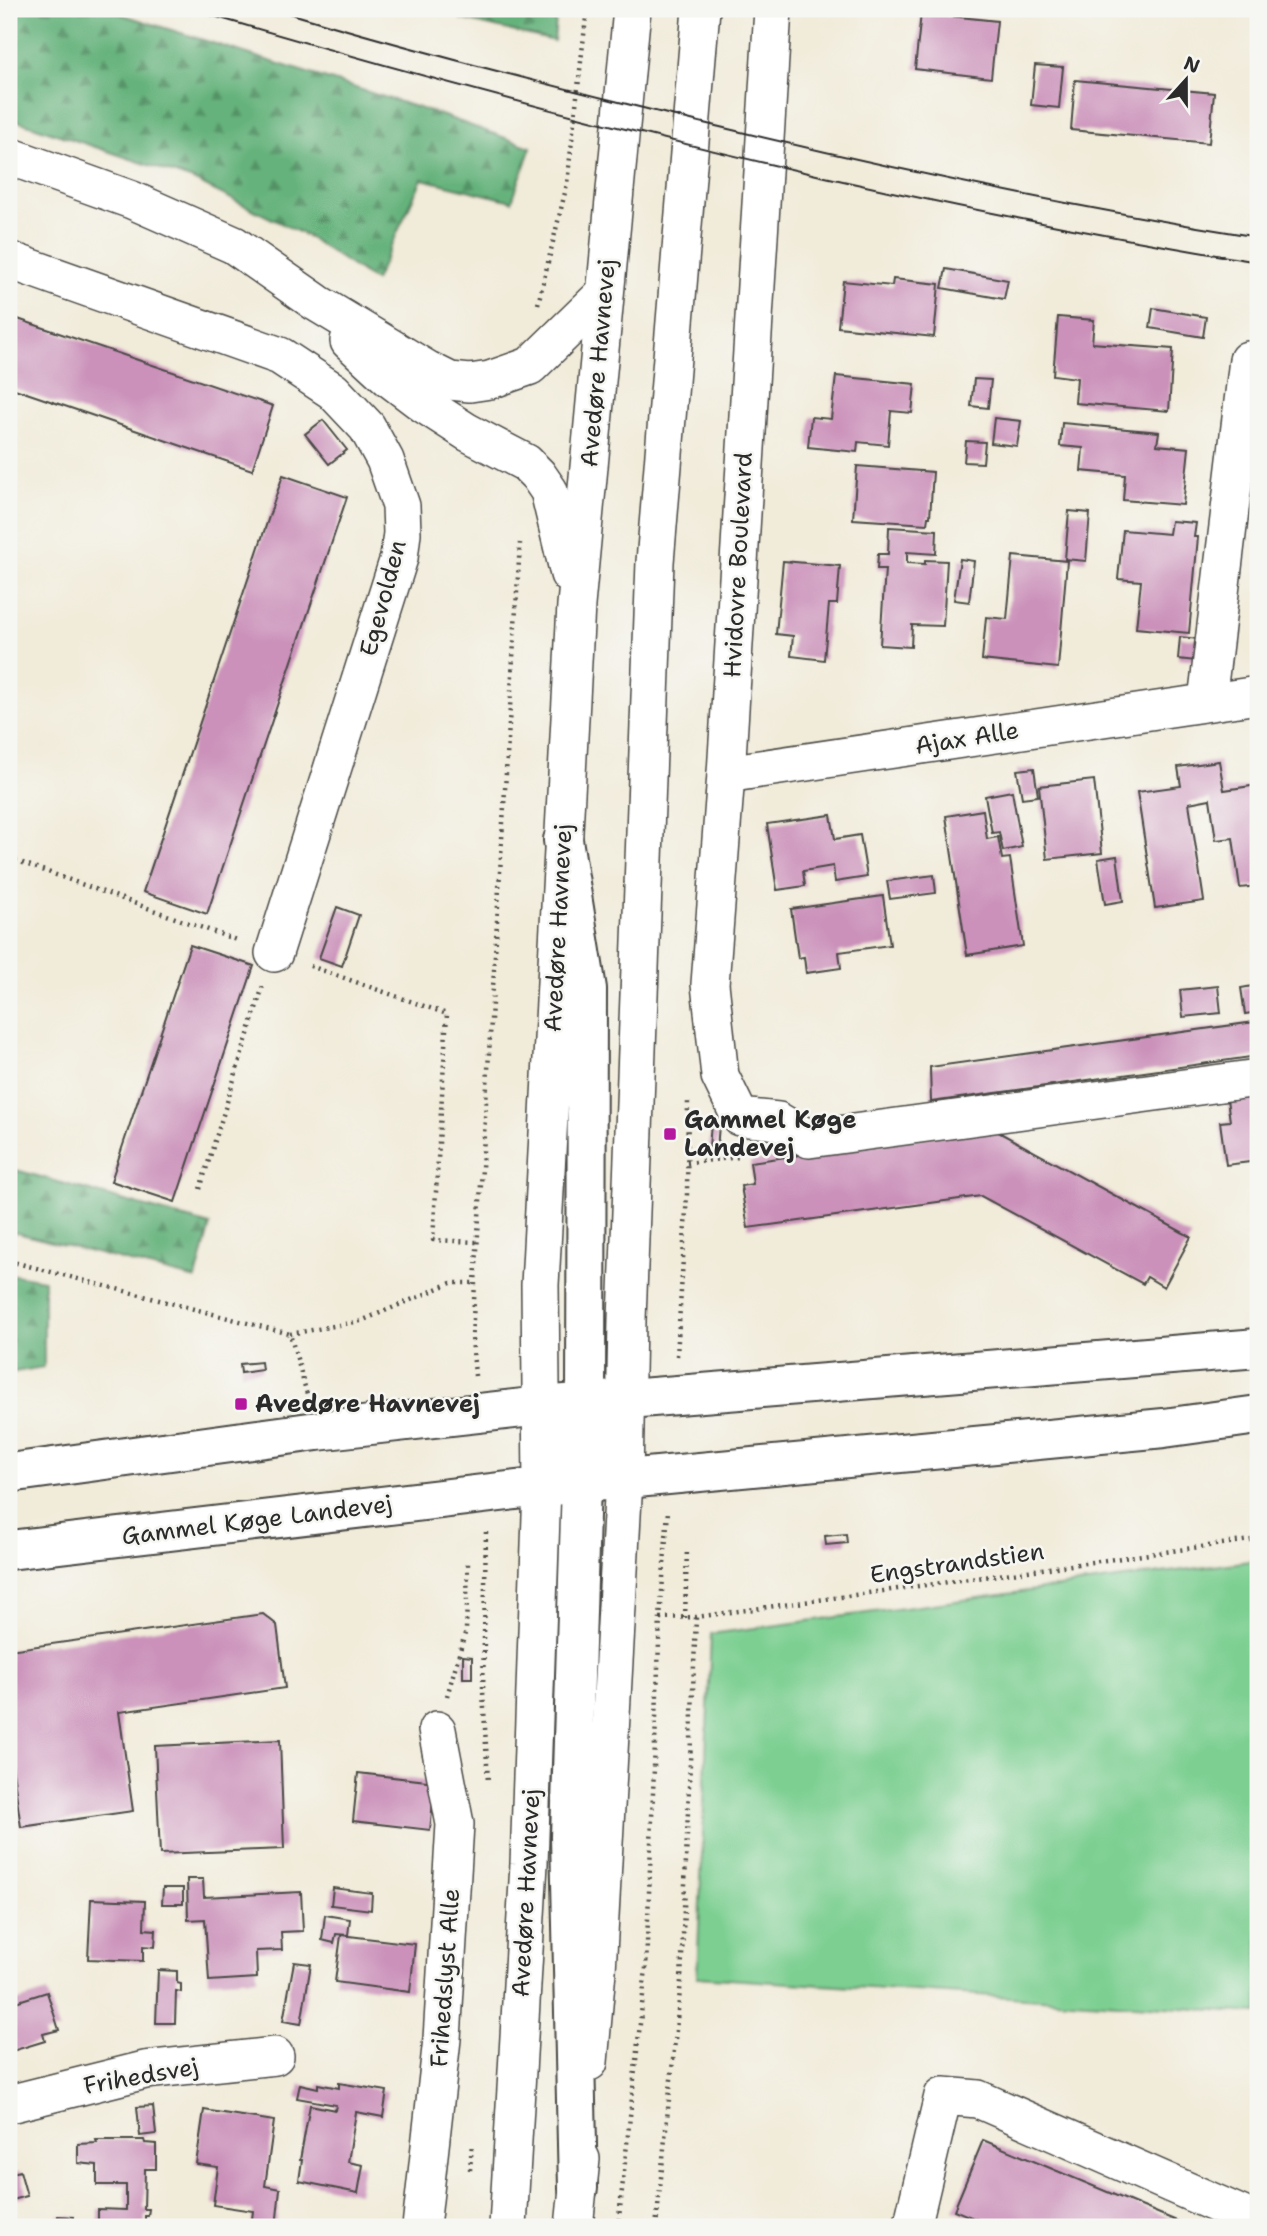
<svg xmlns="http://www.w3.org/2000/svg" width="1267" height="2236" viewBox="0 0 1267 2236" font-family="'Shantell Sans',sans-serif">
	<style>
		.forest { fill: url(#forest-firs); stroke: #486e53; stroke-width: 2 }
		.garden { fill: #7ccf91; stroke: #547d5e; stroke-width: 2 }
		.building { fill: #cb91ba }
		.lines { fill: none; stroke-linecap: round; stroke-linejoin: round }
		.minor-casing { stroke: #494845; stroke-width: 40 }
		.major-casing { stroke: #494845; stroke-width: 42 }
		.path { stroke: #494845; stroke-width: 4.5; stroke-dasharray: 2 5; stroke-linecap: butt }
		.minor { stroke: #fff; stroke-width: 37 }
		.major { stroke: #fff; stroke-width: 38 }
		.tram { stroke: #2b2b2b; stroke-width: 2 }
		.poi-dot { fill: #b5179e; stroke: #f6f6f2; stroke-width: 2.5 }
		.labels { text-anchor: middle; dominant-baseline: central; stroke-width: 5; stroke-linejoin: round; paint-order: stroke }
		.street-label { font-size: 24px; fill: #2b2b2b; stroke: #f6f6f2 }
		.poi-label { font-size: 24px; font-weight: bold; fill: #2b2b2b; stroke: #f6f6f2; text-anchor: start }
	</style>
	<defs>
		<pattern id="forest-firs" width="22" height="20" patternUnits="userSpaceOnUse" patternTransform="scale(1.75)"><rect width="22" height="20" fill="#65b27b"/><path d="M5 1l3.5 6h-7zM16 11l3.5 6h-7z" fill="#539165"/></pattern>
	</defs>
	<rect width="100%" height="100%" fill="#f6f6f2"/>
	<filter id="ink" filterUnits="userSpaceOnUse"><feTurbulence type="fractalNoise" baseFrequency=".0143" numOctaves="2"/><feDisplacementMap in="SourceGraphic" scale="14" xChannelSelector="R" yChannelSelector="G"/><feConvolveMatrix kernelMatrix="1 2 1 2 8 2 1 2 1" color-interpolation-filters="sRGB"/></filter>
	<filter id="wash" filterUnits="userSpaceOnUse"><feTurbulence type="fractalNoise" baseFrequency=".00686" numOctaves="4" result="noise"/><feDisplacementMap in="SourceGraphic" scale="28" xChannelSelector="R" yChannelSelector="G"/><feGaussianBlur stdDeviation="1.57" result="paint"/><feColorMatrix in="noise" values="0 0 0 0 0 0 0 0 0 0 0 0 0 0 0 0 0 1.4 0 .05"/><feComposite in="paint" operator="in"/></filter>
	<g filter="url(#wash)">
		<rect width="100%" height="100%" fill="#f1ebd9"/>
		<g class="forest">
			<polygon points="9,9 105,9 438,114 531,147 512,201 422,179 375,281 305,235 193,180 9,118"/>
			<polygon points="464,9 557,9 554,41 461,19"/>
			<polygon points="9,1168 210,1225 196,1279 9,1231"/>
			<polygon points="9,1274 44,1280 44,1367 9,1373"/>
		</g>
		<polygon class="garden" points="1258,1560 1258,2013 697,1977 711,1634"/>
		<g id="blocks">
			<g class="building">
				<polygon points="921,13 997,21 991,78 915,69"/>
				<polygon points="1035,65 1063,67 1059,108 1031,105"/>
				<polygon points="1075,80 1214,93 1209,143 1071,130"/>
				<polygon points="946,269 1008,280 1004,299 942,288"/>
				<polygon points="893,279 939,284 934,337 838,327 843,281 892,286"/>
				<polygon points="1153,308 1206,317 1203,337 1150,328"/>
				<polygon points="9,316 273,406 252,470 9,387"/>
				<polygon points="1058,317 1094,320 1092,343 1173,349 1169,411 1075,403 1077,378 1053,375"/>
				<polygon points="836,376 915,384 912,413 891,411 888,445 858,442 857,452 808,447 811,417 831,419"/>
				<polygon points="974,379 991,380 988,408 971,406"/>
				<polygon points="994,418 1021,421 1017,446 991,443"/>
				<polygon points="323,420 347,450 329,464 305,434"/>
				<polygon points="1062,423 1159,432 1157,445 1189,448 1183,505 1123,500 1125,475 1081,471 1083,448 1060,446"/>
				<polygon points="966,441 985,442 983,463 964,462"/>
				<polygon points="857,466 933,472 930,517 928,517 927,524 853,519"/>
				<polygon points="283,475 347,497 207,914 143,892"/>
				<polygon points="1069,511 1090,513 1086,561 1065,559"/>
				<polygon points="1171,521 1196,523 1194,537 1198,537 1189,633 1136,628 1141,581 1118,579 1123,530 1169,534"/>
				<polygon points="889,527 937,530 936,554 907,552 907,563 925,564 925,560 947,561 943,626 912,625 911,647 880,645 885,569 877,569 878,554 888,554"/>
				<polygon points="1013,556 1067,561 1058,668 982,660 986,617 1007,619"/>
				<polygon points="960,559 974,561 969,602 954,600"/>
				<polygon points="783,561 840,566 837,604 829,604 824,660 791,656 793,636 776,634"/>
				<polygon points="1180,637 1198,639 1196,661 1178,659"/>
				<polygon points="1219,761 1224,790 1258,785 1258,886 1240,888 1233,838 1216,840 1210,799 1189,803 1204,901 1155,908 1137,792 1181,786 1178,767"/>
				<polygon points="1034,768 1038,796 1022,798 1017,770"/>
				<polygon points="1094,780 1102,853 1047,859 1039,786"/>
				<polygon points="1012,791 1022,847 1003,851 999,832 992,833 985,796"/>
				<polygon points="983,810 987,839 998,837 1002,859 1010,858 1023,946 967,955 946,816"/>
				<polygon points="831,815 835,839 860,835 867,877 835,882 833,866 803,871 805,886 777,890 767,824"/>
				<polygon points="1117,856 1123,901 1105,904 1098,859"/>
				<polygon points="934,875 936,893 890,899 887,881"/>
				<polygon points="883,896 890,945 839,952 841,968 806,973 804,957 798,958 791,909"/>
				<polygon points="337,907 359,915 342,966 319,958"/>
				<polygon points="190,945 254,966 175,1202 111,1181"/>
				<polygon points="1258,985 1258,1012 1245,1014 1241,988"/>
				<polygon points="1218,986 1221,1013 1183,1017 1180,990"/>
				<polygon points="1255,1022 1258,1056 931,1102 930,1067"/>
				<polygon points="1258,1095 1258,1161 1226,1165 1220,1122 1230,1121 1227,1099"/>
				<polygon points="711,1124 719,1125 717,1149 709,1147"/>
				<polygon points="991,1128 1191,1237 1164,1287 1147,1277 1143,1284 981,1196 748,1228 741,1186 753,1184 750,1162"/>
				<polygon points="261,1362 262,1370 241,1373 240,1364"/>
				<polygon points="846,1534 847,1543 826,1545 825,1536"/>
				<polygon points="263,1614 277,1625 285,1688 119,1712 133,1811 21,1827 9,1743 9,1650"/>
				<polygon points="463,1656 472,1657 472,1678 463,1678"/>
				<polygon points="280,1740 284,1849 160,1854 155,1746"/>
				<polygon points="358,1773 435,1782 430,1830 353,1821"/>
				<polygon points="187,1879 203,1879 204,1897 301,1892 303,1931 281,1932 282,1950 256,1951 257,1978 209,1981 205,1919 188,1920"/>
				<polygon points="163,1888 183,1888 183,1904 162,1904"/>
				<polygon points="333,1888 372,1893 371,1910 331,1905"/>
				<polygon points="91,1899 145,1901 144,1929 156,1930 155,1947 143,1946 143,1961 88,1959"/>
				<polygon points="325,1915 350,1919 348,1935 336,1934 334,1943 322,1940"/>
				<polygon points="341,1935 415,1944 410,1992 335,1982"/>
				<polygon points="294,1962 311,1964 301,2024 283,2021"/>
				<polygon points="158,1970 177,1971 177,1983 181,1984 181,1992 176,1991 175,2023 156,2023"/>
				<polygon points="47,1992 59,2030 43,2034 45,2041 9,2052 9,2004"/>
				<polygon points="339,2083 387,2091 383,2117 356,2112 348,2162 363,2165 358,2193 299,2181 302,2160 300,2160 310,2105 335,2110 336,2105 297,2098 300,2084 318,2088 318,2084 339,2088"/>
				<polygon points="153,2106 156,2134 140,2136 137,2107"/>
				<polygon points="204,2110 274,2121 265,2186 280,2189 276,2227 251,2227 253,2211 213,2205 218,2167 196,2164"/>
				<polygon points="96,2140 144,2140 145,2143 156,2144 156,2169 145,2169 144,2209 149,2209 148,2216 145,2216 145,2227 98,2227 98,2209 126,2210 126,2185 97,2185 97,2165 78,2163 78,2144 97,2143"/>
				<polygon points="983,2140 1191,2227 995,2227 954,2210"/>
				<polygon points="20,2171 27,2196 9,2201 9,2174"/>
				<polygon points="9,2210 15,2227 9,2227"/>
				<polygon points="58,2216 74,2217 74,2227 58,2227"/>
			</g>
		</g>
	</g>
	<g filter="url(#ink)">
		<use href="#blocks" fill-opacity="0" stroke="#494845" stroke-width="2"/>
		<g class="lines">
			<defs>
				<g id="minor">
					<polyline points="773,9 726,774 710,984 720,1076 740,1117 778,1121 809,1139 1258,1078"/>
					<polyline points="9,156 132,200 234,245 317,303 428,370 450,381 470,383 490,380 530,366 604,294"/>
					<polyline points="9,260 280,356 333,391 367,427 385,460 401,506 402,533 399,558 274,953"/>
					<polyline points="349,341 388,377 425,405 467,432 526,463 538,475 549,491 569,574"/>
					<polyline points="1207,701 1248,360"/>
					<polyline points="726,774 1258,695"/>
					<polyline points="589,2062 597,1971 624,1479 627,1320 655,562 701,9"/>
					<polyline points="9,2104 145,2070 275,2056"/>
					<polyline points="421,2227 442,2039 455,1824 437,1730"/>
					<polyline points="508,2227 529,1864 542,1487 540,1285 576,605 632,9"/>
					<polyline points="574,2227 581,2159"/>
					<polyline points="912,2227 943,2096 978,2099 1258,2222"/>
				</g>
				<g id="major">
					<polyline points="563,840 587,989 586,1401 600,1450 621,1475"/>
					<path d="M 541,1406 C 564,1433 575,1447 581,1483 L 570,1837 L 578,2188"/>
					<polyline points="9,1473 317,1431 541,1406 1258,1348"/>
					<polyline points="9,1550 542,1487 1164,1428 1258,1415"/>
				</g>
			</defs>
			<use href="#minor" class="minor-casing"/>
			<use href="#major" class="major-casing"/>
			<g class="path">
				<polyline points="538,304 567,184 587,9"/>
				<polyline points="9,858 239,941"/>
				<polyline points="310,966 447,1014 433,1240 477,1242"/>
				<polyline points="687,1163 739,1157"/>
				<polyline points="200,1189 263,986"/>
				<polyline points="9,1261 290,1334 307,1394"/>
				<polyline points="290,1334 361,1321 451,1283 475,1283"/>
				<polyline points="677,1356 687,1194 688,1099"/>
				<polyline points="475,1376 472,1337 475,1283 520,543"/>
				<polyline points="486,1532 483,1691 488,1782"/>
				<polyline points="660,1618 696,1617 1258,1539"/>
				<polyline points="685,1618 687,1548"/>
				<polyline points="447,1696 466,1630 468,1563"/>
				<polyline points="470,2170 472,2143"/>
				<polyline points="618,2227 646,1968 660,1618 668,1511"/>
				<polyline points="656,2227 681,1981 696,1617"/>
			</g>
			<use href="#minor" class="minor"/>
			<use href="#major" class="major"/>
			<g class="tram">
				<path d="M 190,9 C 541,113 897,203 1258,262"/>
				<path d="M 275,9 C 392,44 509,75 627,104 C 836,157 1046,203 1258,237"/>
			</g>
		</g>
	</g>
	<g class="poi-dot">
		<rect x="663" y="1127" width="14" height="14" rx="3.5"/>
		<rect x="234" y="1397" width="14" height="14" rx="3.5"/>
	</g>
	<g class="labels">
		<g class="street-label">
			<text transform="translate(598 363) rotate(-85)">Avedøre Havnevej</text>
			<text transform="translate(738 565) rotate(-87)">Hvidovre Boulevard</text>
			<text transform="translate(383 598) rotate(-75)">Egevolden</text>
			<text transform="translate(967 738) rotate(-9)">Ajax Alle</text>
			<text transform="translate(558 928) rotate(-87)">Avedøre Havnevej</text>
			<text transform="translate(257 1520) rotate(-7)">Gammel Køge Landevej</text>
			<text transform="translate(957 1563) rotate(-8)">Engstrandstien</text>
			<text transform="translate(526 1893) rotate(-87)">Avedøre Havnevej</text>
			<text transform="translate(445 1978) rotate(-86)">Frihedslyst Alle</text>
			<text transform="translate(141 2076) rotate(-10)">Frihedsvej</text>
		</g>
		<g class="poi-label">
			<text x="684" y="1120">Gammel Køge<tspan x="684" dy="28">Landevej</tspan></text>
			<text x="255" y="1404">Avedøre Havnevej</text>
		</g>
	</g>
	<rect width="1267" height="2236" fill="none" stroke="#f6f6f2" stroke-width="35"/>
	<g transform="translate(1186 80) rotate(21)" stroke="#f6f6f2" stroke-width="5" paint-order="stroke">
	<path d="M0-5L12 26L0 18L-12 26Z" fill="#2b2b2b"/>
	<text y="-10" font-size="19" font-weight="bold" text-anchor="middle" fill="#2b2b2b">N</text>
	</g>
</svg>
